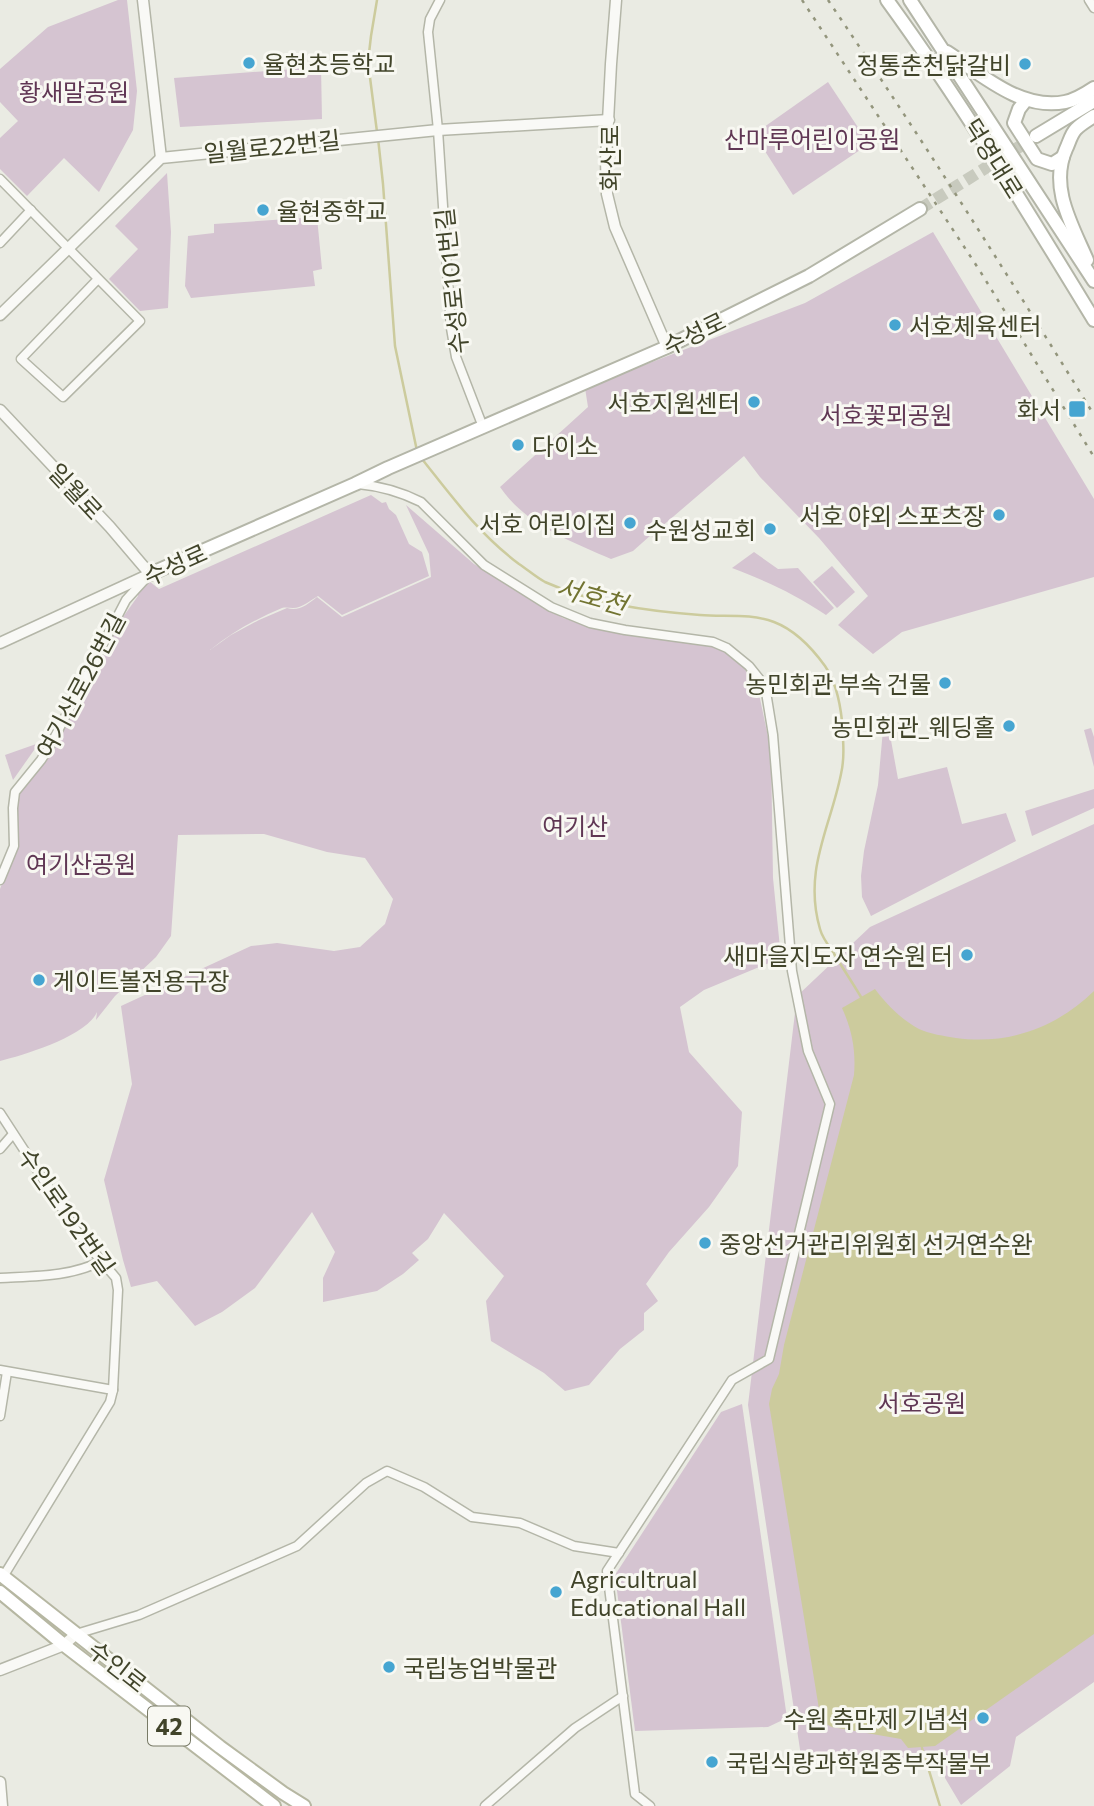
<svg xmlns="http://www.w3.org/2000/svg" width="1094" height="1806" viewBox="0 0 1094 1806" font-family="Commissioner,'Noto Sans KR',sans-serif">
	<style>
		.green { fill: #d5c4d1 }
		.water { fill: #cccb9d }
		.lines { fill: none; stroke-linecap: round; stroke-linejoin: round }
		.stream { stroke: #cccb9d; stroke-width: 2.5 }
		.secondary-tunnel { stroke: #c8cabe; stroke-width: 12; stroke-dasharray: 12 6; stroke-linecap: butt }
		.minor-casing { stroke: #b4b6a8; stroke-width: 11 }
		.tertiary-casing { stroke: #b4b6a8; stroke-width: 13 }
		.secondary-casing { stroke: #b4b6a8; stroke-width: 16 }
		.primary-casing { stroke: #b6b7a2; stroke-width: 16 }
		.minor { stroke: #f9f9f6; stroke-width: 8 }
		.tertiary { stroke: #f9f9f6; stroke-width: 10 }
		.secondary { stroke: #fff; stroke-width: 12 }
		.primary { stroke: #fff; stroke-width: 12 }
		.rail { stroke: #93957c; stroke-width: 2.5; stroke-dasharray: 3.5 7; stroke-linecap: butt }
		.poi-dot { fill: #46a5d1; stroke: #f8f8f2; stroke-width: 2.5 }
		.labels { text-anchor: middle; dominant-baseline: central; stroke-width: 6; stroke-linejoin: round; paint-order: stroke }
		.shield { fill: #f8f8f2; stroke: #787a66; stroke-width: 2 }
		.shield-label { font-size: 23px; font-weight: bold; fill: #41442a }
		.poi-label { font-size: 24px; fill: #41442a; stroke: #f8f8f2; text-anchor: end }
		.park-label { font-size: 24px; fill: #603754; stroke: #f8f8f2 }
		.street-label { font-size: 24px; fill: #41442a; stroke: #f8f8f2 }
		.water-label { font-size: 26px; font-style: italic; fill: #727431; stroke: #f8f8f2 }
	</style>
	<rect width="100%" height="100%" fill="#eaebe3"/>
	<g class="green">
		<polygon points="118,0 127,0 137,91 133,130 99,192 64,158 27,196 0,169 0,138 18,121 0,102 0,69 48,27"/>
		<polygon points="321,67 322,119 180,127 174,78"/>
		<polygon points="828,82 869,144 793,195 754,134"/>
		<polygon points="167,173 171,232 168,308 140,311 109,279 138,249 115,226"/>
		<polygon points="317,217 322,269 313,271 315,286 191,298 185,286 188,236 214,233 214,224"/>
		<path d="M 933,232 L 1094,499 L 1094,577 L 902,632 L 873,654 L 838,625 L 868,596 L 819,538 L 760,477 L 744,456 L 660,528 L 662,532 L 654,540 L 651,535 L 633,551 L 611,559 C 570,541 526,525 500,487 L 588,407 L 585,388 L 805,303 Z"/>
		<path d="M 371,495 L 382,503 L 386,502 L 389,509 L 396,515 L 409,544 L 422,552 L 429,576 L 342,615 L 318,596 C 311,600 302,608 293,608 C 289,608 286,607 282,608 C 256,619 232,632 210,650 L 231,635 L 259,620 L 287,608 C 299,612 308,604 317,597 L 342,617 L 431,577 L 429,554 L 406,505 L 474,564 L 563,618 L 611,632 L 700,643 L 719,648 L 745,669 L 759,694 L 771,751 L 773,878 L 781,958 L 704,990 L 680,1007 L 689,1052 L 742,1112 L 738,1166 L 709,1207 L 669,1252 L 646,1284 L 658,1301 L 644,1313 L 644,1330 L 620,1349 L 589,1385 L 565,1391 L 544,1373 L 491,1341 L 486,1301 L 504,1276 L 444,1213 L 428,1239 L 412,1253 L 419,1260 L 403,1274 L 377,1291 L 323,1302 L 323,1278 L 335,1252 L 312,1212 L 255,1288 L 222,1312 L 195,1326 L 157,1281 L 131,1287 L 123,1260 L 104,1180 L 132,1084 L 121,1006 L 251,946 L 277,943 L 334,951 L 360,947 L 385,924 L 393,899 L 365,858 L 327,852 L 264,834 L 178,835 L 171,936 L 156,957 L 115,996 L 96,1020 L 97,1012 C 87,1036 24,1055 0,1061 L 0,889 L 16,846 L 17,793 L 43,765 L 113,631 L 138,596 L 138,593 L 149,581 L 159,589 Z"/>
		<path d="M 754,552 L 778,569 L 798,568 L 834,608 L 826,615 C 793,593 768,582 732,568 Z"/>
		<polygon points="832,566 855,592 837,608 813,582"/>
		<polygon points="887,718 898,779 947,767 962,824 1006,813 1016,841 871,916 862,897 861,876 864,851 878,785 884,719"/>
		<polygon points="1091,728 1094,737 1094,767 1084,730"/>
		<polygon points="39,743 13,780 5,755"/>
		<polygon points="1094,789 1094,808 1032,836 1025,811"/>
		<polygon points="1094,824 1094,1682 1016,1737 1010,1766 961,1805 945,1778 944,1759 801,1756 748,1405 797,996 870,927"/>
		<polygon points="742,1404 787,1718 768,1727 635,1731 615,1575 721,1412"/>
	</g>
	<path class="water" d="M 875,989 C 886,1004 902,1020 919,1029 C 930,1034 944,1036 956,1038 C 1008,1045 1056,1028 1094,991 L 1094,1634 L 935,1746 L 908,1748 L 901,1739 L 832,1727 L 826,1724 L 820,1715 L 769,1404 L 772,1389 L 779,1374 L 784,1345 L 854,1075 C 856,1050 852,1030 842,1008 Z"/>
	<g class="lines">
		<g class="stream">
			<polyline points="377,0 371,36 368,62 377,132"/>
			<polyline points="378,138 383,184 395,346 417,451"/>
			<path d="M 422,459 C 453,498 479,534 519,564 C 528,570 536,577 545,582 C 594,604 647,611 700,615 C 725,617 750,613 774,622 C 795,630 812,648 825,666 C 836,682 840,702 842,721 C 843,739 845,757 841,774 C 830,829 803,870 820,929 C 822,937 828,945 833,952 C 842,967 852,982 861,997"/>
			<polyline points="922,1748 940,1806"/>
		</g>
		<polyline class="secondary-tunnel" points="920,209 1035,137"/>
		<defs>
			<g id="minor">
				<polyline points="440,0 430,19 428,32 438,130 451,328 456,357 483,427"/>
				<polyline points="1089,0 1094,8"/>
				<polyline points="0,179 140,321 63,397 21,359 98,279"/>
				<polyline points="0,243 31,210"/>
				<path d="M 358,484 C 380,486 401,492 421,502 L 484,565 L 551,607 L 590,623 L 625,630 L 713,642 L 727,648 L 749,666 L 765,686 L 773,735 L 792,971 L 808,1051 L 830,1104 L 769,1359 L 732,1380 L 607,1571 L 635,1794 L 650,1806"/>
				<polyline points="0,880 14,846 13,808 15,792 41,760 50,746 126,600 148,576"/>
				<polyline points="0,1113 80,1236 116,1278 118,1290 113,1390 110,1402 3,1577"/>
				<polyline points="0,1149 13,1134"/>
				<path d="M 0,1278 C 37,1276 69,1277 102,1261"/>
				<polyline points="0,1370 113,1390"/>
				<polyline points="0,1416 7,1372"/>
				<polyline points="76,1634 139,1615 297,1546 366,1483 387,1471 424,1487 472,1517 520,1523 574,1546 619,1553"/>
				<polyline points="485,1806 575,1728 623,1696"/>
			</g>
			<g id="tertiary">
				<polyline points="143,0 161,158"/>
				<polyline points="616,0 611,64 606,160 607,194 615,227 667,347"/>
				<polyline points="0,315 161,158 438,130 609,120"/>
				<polyline points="0,410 110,527 150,574 0,643"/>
				<polyline points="0,1670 64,1645 76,1634"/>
				<polyline points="0,1782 2,1806"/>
			</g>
			<g id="secondary">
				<path d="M 887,0 C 962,103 1028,212 1094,320"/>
				<polyline points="910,0 1094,281"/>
				<path d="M 947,52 C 981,74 1021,111 1065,102 C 1076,100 1085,94 1094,88"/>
				<polyline points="1026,100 1019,109 1014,123 1037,159 1052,164 1063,157"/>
				<polyline points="1036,136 1094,101"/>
				<path d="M 1087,260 C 1072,225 1049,187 1066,149 C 1069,143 1071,134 1076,129 C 1081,124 1088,120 1094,116"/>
				<polyline points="150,574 355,484 388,468 667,347 809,276 920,209"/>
			</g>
			<g id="primary">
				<polyline points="0,1574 220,1747 283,1793 304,1806"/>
				<polyline points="0,1592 64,1645 274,1806"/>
			</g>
		</defs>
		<use href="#minor" class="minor-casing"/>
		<use href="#tertiary" class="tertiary-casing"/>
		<use href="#secondary" class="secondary-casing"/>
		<use href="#primary" class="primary-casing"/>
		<use href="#minor" class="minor"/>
		<use href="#tertiary" class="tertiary"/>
		<use href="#secondary" class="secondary"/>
		<use href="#primary" class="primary"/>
		<g class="rail">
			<polyline points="802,0 980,271 1094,457"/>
			<path d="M 828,0 C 920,136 1008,275 1094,415"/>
		</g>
	</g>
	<g class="poi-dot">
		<circle cx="249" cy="63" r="7"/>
		<circle cx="1025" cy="64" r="7"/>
		<circle cx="263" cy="210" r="7"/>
		<circle cx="895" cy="325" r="7"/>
		<circle cx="754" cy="402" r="7"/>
		<rect x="1068" y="400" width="18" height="18" rx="3.5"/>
		<circle cx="518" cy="445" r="7"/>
		<circle cx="999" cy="515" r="7"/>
		<circle cx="630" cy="523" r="7"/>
		<circle cx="770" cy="529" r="7"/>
		<circle cx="945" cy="683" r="7"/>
		<circle cx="1009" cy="726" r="7"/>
		<circle cx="967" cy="955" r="7"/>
		<circle cx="39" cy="980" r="7"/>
		<circle cx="705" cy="1243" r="7"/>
		<circle cx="556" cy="1592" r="7"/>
		<circle cx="389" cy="1667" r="7"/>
		<circle cx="983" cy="1718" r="7"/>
		<circle cx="712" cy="1762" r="7"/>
	</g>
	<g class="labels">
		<rect class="shield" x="148" y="1706.5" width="42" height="39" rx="5"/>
		<g class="shield-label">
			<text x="169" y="1726">42</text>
		</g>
		<g class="poi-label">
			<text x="263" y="63" text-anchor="start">율현초등학교</text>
			<text x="1011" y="64">정통춘천닭갈비</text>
			<text x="277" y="210" text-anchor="start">율현중학교</text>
			<text x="909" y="325" text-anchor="start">서호체육센터</text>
			<text x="740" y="402">서호지원센터</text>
			<text x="1061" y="409">화서</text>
			<text x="532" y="445" text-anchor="start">다이소</text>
			<text x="985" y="515">서호 야외 스포츠장</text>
			<text x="616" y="523">서호 어린이집</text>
			<text x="756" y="529">수원성교회</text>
			<text x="931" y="683">농민회관 부속 건물</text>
			<text x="995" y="726">농민회관_웨딩홀</text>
			<text x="953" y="955">새마을지도자 연수원 터</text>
			<text x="53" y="980" text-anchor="start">게이트볼전용구장</text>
			<text x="719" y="1243" text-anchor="start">중앙선거관리위원회 선거연수완</text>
			<text x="570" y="1578" text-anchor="start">Agricultrual<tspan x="570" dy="28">Educational Hall</tspan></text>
			<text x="403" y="1667" text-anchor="start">국립농업박물관</text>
			<text x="969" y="1718">수원 축만제 기념석</text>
			<text x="726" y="1762" text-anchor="start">국립식량과학원중부작물부</text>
		</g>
		<g class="park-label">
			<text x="74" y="91">황새말공원</text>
			<text x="812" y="138">산마루어린이공원</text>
			<text x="886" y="414">서호꽃뫼공원</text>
			<text x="575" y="825">여기산</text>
			<text x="81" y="863">여기산공원</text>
			<text x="922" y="1402">서호공원</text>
		</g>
		<g class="street-label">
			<text transform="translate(272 146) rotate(-6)">일월로22번길</text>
			<text transform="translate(609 158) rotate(-90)">화산로</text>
			<text transform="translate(994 158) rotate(58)">덕영대로</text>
			<text transform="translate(451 281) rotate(-96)">수성로101번길</text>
			<text transform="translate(694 333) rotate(-26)">수성로</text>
			<text transform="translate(76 491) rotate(47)">일월로</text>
			<text transform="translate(175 564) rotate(-24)">수성로</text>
			<text transform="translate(80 685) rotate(-62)">여기산로26번길</text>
			<text transform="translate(67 1211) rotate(55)">수인로192번길</text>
			<text transform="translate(118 1666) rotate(38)">수인로</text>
		</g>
		<g class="water-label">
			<text transform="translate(592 595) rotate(16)">서호천</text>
		</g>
	</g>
</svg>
